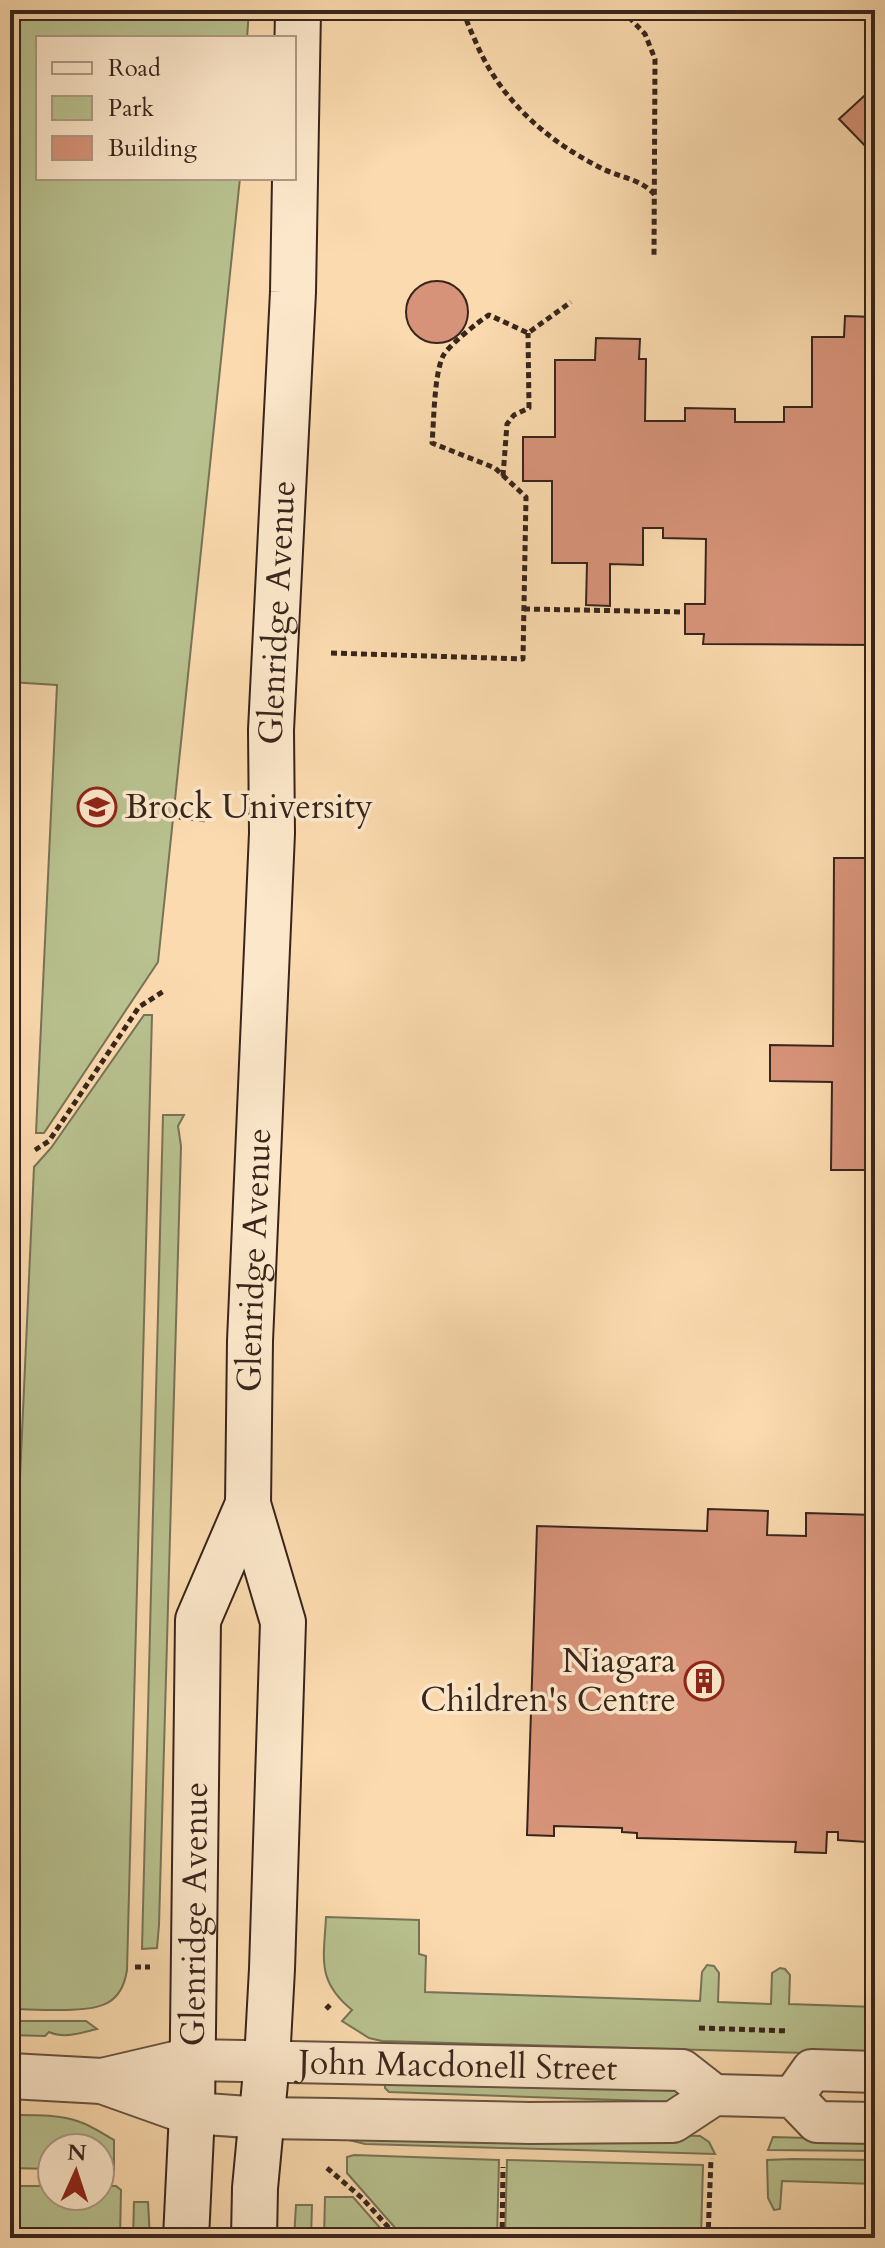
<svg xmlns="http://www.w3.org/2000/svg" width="885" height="2248" viewBox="0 0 885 2248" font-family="Cardo,serif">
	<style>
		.green { fill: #b8c18f; stroke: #787356; stroke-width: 2 }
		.building { fill: #d79379; stroke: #38251c; stroke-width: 2 }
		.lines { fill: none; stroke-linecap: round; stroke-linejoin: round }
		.minor-casing { stroke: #685240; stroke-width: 44 }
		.tertiary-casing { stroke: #685240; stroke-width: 48 }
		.secondary-casing { stroke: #38251c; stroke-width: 48 }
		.path { stroke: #38251c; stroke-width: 5; stroke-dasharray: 6 4; stroke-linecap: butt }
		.minor { stroke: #fce7ca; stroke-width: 40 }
		.tertiary { stroke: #fce7ca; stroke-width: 44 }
		.secondary { stroke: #fce7ca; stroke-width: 44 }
		.labels { text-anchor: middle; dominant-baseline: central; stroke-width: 7; stroke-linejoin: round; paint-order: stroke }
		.street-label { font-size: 34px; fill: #38251c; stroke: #fce7ca }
		.poi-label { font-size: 34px; fill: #38251c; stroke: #fce7ca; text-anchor: start }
	</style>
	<rect width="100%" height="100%" fill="#fadaae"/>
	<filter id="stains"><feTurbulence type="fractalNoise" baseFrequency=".0025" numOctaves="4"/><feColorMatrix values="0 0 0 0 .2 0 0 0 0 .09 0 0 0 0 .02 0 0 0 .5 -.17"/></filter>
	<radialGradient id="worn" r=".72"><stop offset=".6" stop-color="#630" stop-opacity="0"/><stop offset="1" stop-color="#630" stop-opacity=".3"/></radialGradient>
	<g class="green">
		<polygon points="10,10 249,10 247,38 38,38 38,178 240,178 158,962 44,1133 36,1133 57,685 10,682"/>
		<path d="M 144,1015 L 152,1015 L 127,1970 C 125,1983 119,1997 107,2003 C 88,2014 34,2009 10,2009 L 10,1699 L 34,1167 L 51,1148 Z"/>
		<polygon points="163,1115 184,1115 178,1126 181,1146 159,1925 157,1948 142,1949"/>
		<path d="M 326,1917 L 419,1920 L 419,1954 L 426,1956 L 425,1992 L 700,2001 L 702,1972 L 707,1965 L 714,1966 L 719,1973 L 718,2002 L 771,2004 L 772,1973 L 780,1968 L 785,1969 L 790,1975 L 789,2004 L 875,2007 L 875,2055 L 382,2041 L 369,2038 L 342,2021 L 352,2010 C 316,1981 324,1958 326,1917 Z"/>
		<path d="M 10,2021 L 86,2021 L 97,2029 C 80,2033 65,2039 49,2032 L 45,2036 L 10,2035 Z"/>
		<polygon points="385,2083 683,2088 676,2102 389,2092 385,2088"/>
		<path d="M 10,2115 C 32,2115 59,2114 80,2122 C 92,2126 103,2134 114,2140 L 114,2170 L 100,2170 L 100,2148 L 52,2148 L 52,2169 L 10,2168 Z"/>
		<polygon points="537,2131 700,2136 709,2142 715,2154 365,2144 345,2139"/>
		<polygon points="773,2137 875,2140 875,2151 768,2150"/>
		<polygon points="354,2155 499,2160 497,2238 404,2238 347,2173 347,2157"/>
		<polygon points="793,2159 875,2160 875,2184 782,2181 780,2209 774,2210 768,2198 767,2160"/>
		<polygon points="507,2160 703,2165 701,2238 698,2238 697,2232 543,2229 542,2238 505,2238"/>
		<polygon points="10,2186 52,2186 52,2196 100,2196 100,2186 116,2186 121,2190 120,2238 10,2238"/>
		<polygon points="325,2197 353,2197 389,2238 324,2238"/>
		<polygon points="134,2202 148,2202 150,2238 133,2238"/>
		<polygon points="296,2205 312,2205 311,2238 294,2238"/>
	</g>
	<g class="building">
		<polygon points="875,86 875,155 874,155 839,119"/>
		<circle cx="437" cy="312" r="31"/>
		<polygon points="845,316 875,317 875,645 703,644 704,634 685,634 685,604 705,604 706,539 663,538 663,528 643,528 643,565 610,564 610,606 586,605 587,563 552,563 552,481 523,481 523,437 555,437 555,360 595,360 596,338 640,339 639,359 646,359 645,421 685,421 685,408 735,409 735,422 784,422 784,407 812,407 812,337 844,337"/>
		<polygon points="834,858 875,858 875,1170 831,1170 832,1082 770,1081 770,1045 833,1046"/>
		<polygon points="708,1509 768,1511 767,1535 806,1536 806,1513 875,1515 875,1833 865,1833 866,1842 838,1840 838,1832 827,1832 826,1853 795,1852 796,1842 637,1838 637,1833 622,1832 622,1828 554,1826 554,1836 527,1835 537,1526 707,1531"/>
		<polygon points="543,2229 698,2232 698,2238 542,2238"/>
	</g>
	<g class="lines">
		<defs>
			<g id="minor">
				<path id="s1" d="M 192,2060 L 682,2070 L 714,2095"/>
				<polyline points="793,2097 812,2070 875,2072"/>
				<polyline points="192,2113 262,2118 332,2119 529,2123 673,2122 714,2095 793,2097 817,2122 875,2123"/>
			</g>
			<g id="tertiary">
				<polyline points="10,2076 102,2081 192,2113"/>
				<polyline points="102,2081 192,2060"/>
			</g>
			<g id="secondary">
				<path id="s2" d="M 186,2238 L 192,2113 L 198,1620 L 248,1504"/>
				<path id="s3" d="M 254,2238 L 255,2188 L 267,2061 L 272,1969 L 283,1622 L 248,1504 L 250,1341 L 272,833 L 271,730 L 293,292 L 298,10"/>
			</g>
		</defs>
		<use href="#minor" class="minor-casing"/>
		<use href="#tertiary" class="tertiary-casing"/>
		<use href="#secondary" class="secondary-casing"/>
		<g class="path">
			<path d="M 464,10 C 466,22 472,33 477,45 C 502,101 546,140 601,168 C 618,177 642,179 655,195"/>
			<polyline points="622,10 645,34 655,59 654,255"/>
			<polyline points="503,476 507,424 514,415 529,408 528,333"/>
			<polyline points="524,609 685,612"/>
			<path d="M 331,653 L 523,659 L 526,497 L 495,468 L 432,443 C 434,421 434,375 443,356 C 448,346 479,321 489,315 L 528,333 L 571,302"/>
			<polyline points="179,817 208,820"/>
			<polyline points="35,1150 49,1141 139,1007 164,991"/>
			<polyline points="135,1967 150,1967"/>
			<polyline points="326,2009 330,2005"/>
			<polyline points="699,2028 789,2031"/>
			<polyline points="327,2168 362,2198 398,2238"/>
			<polyline points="502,2238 503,2167"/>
			<polyline points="708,2238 711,2158"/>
		</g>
		<use href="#minor" class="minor"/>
		<use href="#tertiary" class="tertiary"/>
		<use href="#secondary" class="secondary"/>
	</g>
	<defs>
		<symbol id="university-ring" viewBox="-11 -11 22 22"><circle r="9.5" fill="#fce7ca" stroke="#8f2418" stroke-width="1.5"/><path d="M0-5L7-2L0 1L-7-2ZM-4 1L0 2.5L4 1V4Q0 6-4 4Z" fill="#8f2418"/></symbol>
		<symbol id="building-ring" viewBox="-11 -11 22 22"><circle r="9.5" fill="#fce7ca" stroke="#8f2418" stroke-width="1.5"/><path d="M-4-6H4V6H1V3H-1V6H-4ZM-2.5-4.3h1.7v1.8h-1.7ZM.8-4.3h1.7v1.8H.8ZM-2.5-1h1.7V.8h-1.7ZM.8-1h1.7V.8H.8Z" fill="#8f2418"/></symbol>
	</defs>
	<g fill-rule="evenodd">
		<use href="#university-ring" x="75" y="785" width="44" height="44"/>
		<use href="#building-ring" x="682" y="1659" width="44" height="44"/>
	</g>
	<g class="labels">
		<g class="street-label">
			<text stroke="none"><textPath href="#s3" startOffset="1632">Glenridge Avenue</textPath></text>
			<text stroke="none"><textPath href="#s3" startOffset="984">Glenridge Avenue</textPath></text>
			<text stroke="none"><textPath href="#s2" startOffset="324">Glenridge Avenue</textPath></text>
			<text stroke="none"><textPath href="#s1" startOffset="266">John Macdonell Street</textPath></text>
		</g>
		<g class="poi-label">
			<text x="125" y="807">Brock University</text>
			<text x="676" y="1661" text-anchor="end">Niagara<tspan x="676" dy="39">Children's Centre</tspan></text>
		</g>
	</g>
	<rect width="885" height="2248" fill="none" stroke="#fadaae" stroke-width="40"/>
	<rect x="12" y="12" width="861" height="2224" fill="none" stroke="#38251c" stroke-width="4"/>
	<rect x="20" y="20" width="845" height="2208" fill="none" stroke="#38251c" stroke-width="2"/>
	<rect x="36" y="36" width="260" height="144" fill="#fce7ca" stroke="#ae9984" stroke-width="2"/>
	<rect x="52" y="62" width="40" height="12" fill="#fce7ca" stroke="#ae9984" stroke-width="2"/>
	<text x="108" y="76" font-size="24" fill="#38251c">Road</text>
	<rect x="52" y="96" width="40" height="24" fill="#b8c18f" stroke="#ae9984" stroke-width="2"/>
	<text x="108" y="116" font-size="24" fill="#38251c">Park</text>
	<rect x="52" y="136" width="40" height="24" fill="#d79379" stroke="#ae9984" stroke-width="2"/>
	<text x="108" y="156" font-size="24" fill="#38251c">Building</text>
	<g transform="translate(76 2172) rotate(3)"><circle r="38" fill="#fce7ca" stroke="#ae9984" stroke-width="2"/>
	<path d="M0-6L14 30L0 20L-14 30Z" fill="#8f2418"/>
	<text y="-12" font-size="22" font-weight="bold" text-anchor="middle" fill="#38251c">N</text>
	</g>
	<rect width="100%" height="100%" filter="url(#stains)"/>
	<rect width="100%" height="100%" fill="url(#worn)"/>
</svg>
